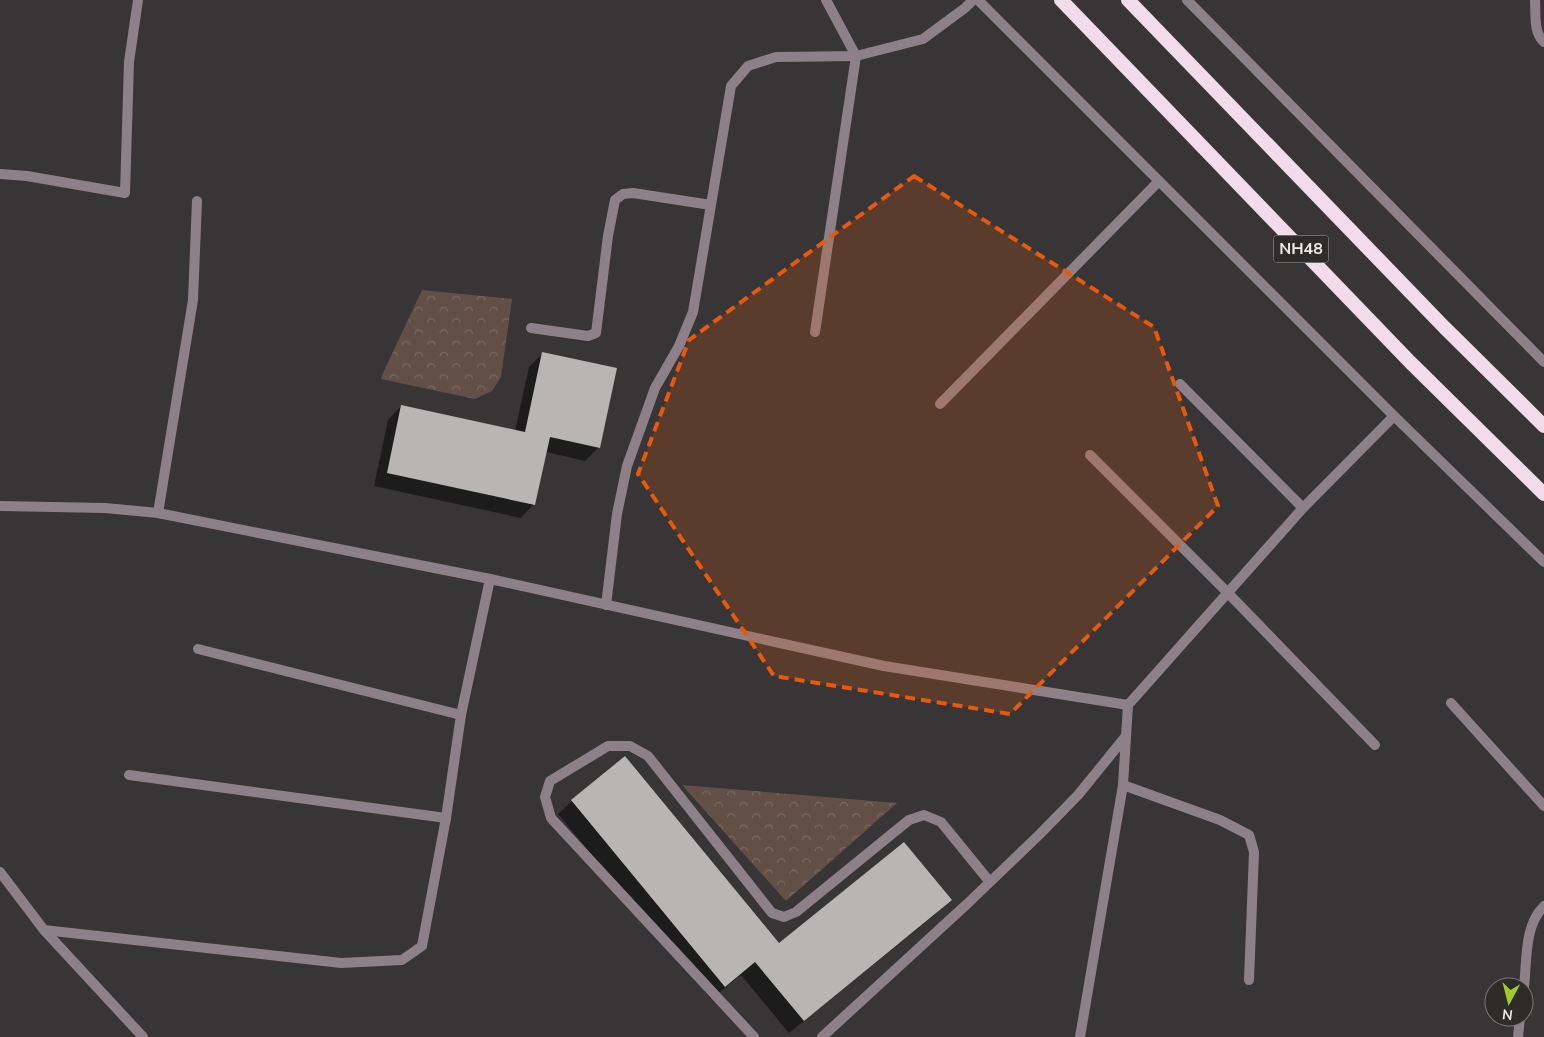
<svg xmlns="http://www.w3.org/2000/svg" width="1544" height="1037" viewBox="0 0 1544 1037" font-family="'Nunito Sans',sans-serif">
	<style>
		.forest { fill: url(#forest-crowns) }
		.shadow { fill: #0007 }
		.building { fill: #b9b5b4 }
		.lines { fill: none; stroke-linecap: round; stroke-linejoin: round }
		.service { stroke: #8d8089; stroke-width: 10 }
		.minor { stroke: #8d8089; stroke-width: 10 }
		.tertiary { stroke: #8d8089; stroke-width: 10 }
		.trunk { stroke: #f2dbea; stroke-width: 14 }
		.marked { fill: #e8590c; fill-opacity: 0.2; stroke: #e8590c; stroke-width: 4; stroke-dasharray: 10 6; stroke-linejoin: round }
		.labels { text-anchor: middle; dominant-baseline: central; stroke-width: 5; stroke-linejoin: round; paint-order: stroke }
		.shield { fill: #2e2b2b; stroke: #b3b1b1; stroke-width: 1 }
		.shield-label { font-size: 16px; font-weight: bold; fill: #eceaea }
	</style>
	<defs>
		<pattern id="forest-crowns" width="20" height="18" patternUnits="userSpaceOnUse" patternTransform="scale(1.25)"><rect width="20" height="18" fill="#625047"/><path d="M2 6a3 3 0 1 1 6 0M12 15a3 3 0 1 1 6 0" fill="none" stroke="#796962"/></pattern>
	</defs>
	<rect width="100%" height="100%" fill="#383536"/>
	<g class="forest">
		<polygon points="422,290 512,299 501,377 492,391 475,399 381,379 383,373"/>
		<polygon points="682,785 897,803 786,901"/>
	</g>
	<g class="shadow">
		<polygon points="543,353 599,447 585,461 546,452 534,504 521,518 374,486 388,420 401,406 515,431 529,367"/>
		<polygon points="572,801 779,945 950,900 937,913 789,1033 741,975 711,999 558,814"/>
	</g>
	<g class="building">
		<polygon points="542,352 617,368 600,448 550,437 535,505 387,473 401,405 525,432"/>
		<polygon points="625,756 779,943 904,842 952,900 804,1021 755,962 725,987 571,800"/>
	</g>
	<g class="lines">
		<polyline class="service" points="815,332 856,56"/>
		<g class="minor">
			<polyline points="826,0 856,56"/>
			<path d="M 1535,0 C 1536,14 1533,32 1544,42"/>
			<polyline points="0,174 27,176 125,193 129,62 138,0"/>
			<polyline points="531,328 588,336 596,333 608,236 615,200 623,194 633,193 711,205"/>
			<polyline points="1180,384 1303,508"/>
			<polyline points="940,404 1159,181"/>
			<polyline points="1090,455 1227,592 1375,745"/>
			<polyline points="0,506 105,508 158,513 490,579 884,666 1128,705"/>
			<polyline points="158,513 193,300 197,201"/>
			<polyline points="606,605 617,514 627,466 655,388 679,346 693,312 731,86 748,66 776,57 856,56 923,39 965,8 973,0"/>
			<polyline points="198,649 461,715"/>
			<polyline points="1451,703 1544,806"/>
			<polyline points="129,775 446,818"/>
			<polyline points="1123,785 1220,820 1249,835 1254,852 1249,980"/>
			<polyline points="0,872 44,930 143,1037"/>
			<polyline points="44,930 341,963 402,960 422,946 446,818 461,715 490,579"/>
			<path d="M 1524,987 C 1527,961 1524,925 1544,906"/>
			<polyline points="754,1037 551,818 545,797 550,781 608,746 630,746 648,756 772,913 784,917 796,912 909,820 924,815 941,822 989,881"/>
			<polyline points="822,1037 967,904 1040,834 1078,795 1126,736"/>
			<polyline points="1080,1037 1123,785 1128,705 1303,508 1394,416"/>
			<polyline points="1518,1037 1520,1017"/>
		</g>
		<g class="tertiary">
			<polyline points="978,0 1394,416 1544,562"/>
			<polyline points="1187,0 1544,362"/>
		</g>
		<g class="trunk">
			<polyline points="1061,0 1410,362 1544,494"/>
			<polyline points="1128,0 1444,327 1544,426"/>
		</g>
	</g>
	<path class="marked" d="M 914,176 L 1154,327 L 1218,506 L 1010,714 L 774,676 L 638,474 L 689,340 Z"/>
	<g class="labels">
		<rect class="shield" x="1273.5" y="235.5" width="55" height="27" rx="4"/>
		<g class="shield-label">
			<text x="1301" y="249">NH48</text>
		</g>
	</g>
	<g transform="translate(1509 1002) rotate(187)"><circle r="24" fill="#2e2b2b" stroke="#7a7777"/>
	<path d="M0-4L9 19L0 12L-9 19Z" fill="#a2c928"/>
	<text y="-8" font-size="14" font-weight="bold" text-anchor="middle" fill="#eceaea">N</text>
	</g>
</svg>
